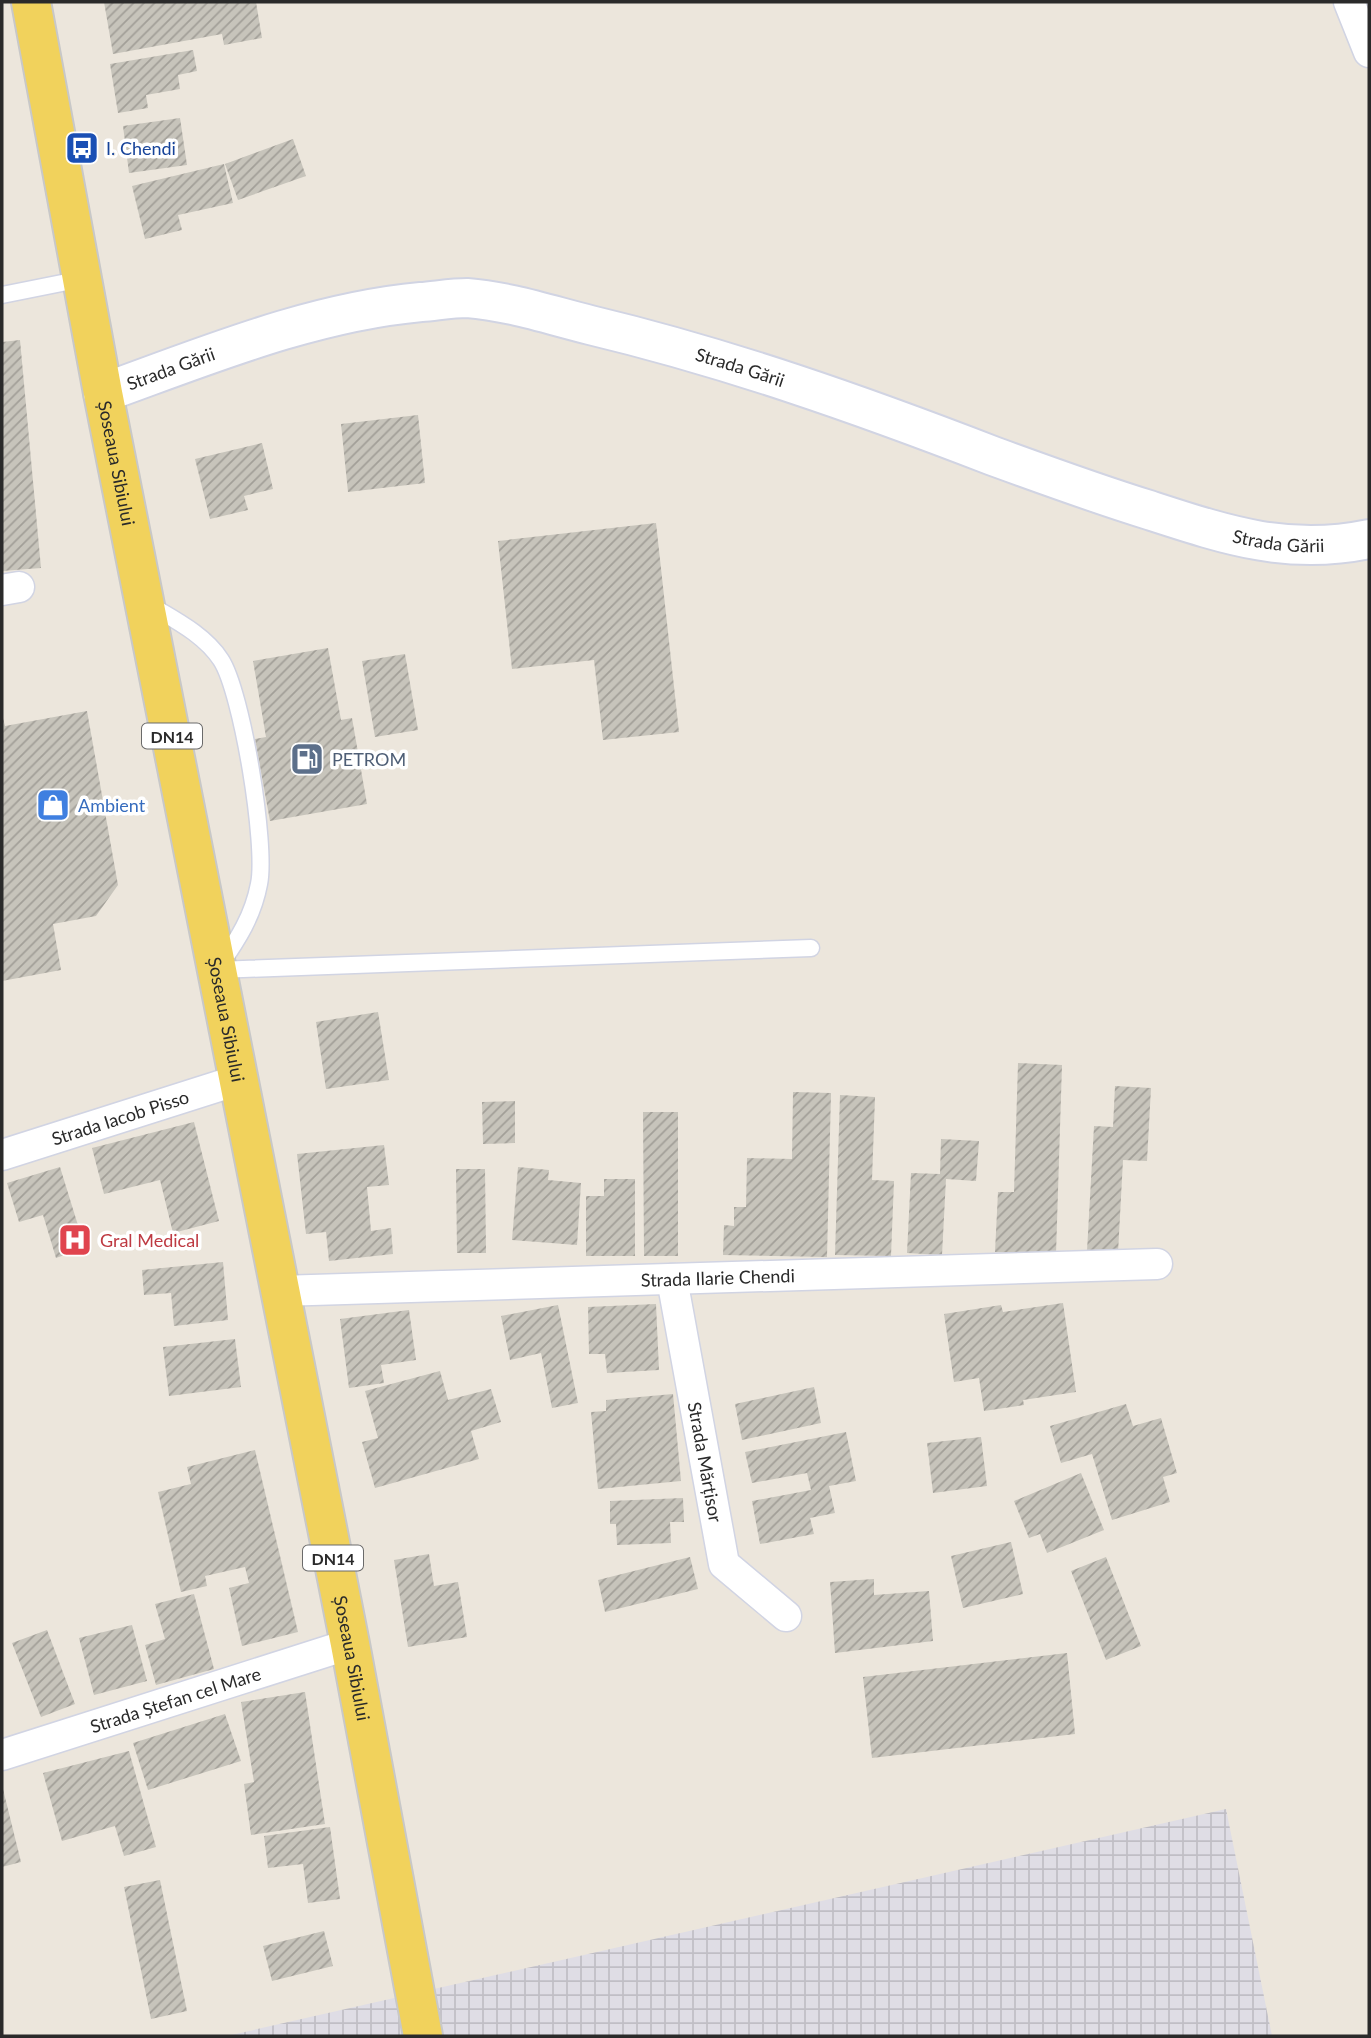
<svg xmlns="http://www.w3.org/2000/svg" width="1371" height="2038" viewBox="0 0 1371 2038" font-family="Lato,sans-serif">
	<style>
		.industrial { fill: url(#industrial-grid) }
		.building { fill: url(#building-hatch) }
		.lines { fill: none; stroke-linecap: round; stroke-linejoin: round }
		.service-casing { stroke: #d1d4e3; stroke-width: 19 }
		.minor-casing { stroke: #d1d4e3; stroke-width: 33 }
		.secondary-casing { stroke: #d1d4e3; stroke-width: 42 }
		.primary-casing { stroke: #c8c8c8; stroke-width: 42 }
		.service { stroke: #fff; stroke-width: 16 }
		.minor { stroke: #fff; stroke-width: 30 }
		.secondary { stroke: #fff; stroke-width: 38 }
		.primary { stroke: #f1d25c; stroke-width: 38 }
		.labels { text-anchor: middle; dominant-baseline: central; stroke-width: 7; stroke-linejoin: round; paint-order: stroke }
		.shield { fill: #fff; stroke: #6a6a6a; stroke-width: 2 }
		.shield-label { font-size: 16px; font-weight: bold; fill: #2a2a2a }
		.transit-label { font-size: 18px; fill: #164399; stroke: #fff; text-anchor: start }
		.street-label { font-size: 18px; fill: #2a2a2a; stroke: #fff }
		.service-label { font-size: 18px; fill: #4e5e75; stroke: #fff; text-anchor: start }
		.shop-label { font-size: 18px; fill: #366cbe; stroke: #fff; text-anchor: start }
		.health-label { font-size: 18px; fill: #be3a42; stroke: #fff; text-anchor: start }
	</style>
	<defs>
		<pattern id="industrial-grid" width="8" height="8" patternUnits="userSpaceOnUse" patternTransform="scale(1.75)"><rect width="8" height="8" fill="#dfdde5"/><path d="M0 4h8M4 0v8" fill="none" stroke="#c0bec5"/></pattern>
		<pattern id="building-hatch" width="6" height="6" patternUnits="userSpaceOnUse" patternTransform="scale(1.75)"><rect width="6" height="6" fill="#c7c4bb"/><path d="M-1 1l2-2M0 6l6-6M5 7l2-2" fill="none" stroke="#a29f98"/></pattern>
	</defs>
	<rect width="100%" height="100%" fill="#ece6dc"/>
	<polygon class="industrial" points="1226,1809 1272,2036 227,2036"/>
	<g class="building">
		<polygon points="104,2 256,2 262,38 224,45 222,34 113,54"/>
		<polygon points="193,50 197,71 178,75 180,89 146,95 148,108 118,113 110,64"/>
		<polygon points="180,118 187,165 129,173 123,126"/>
		<polygon points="293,139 306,176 238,200 225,164"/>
		<polygon points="224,164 233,203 178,215 182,230 145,239 132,186"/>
		<polygon points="20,340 41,568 2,571 2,342"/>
		<polygon points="418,415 425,483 348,492 341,424"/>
		<polygon points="262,443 273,489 244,496 248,510 210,519 195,459"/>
		<polygon points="656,523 679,732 603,740 594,660 512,669 498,541"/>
		<polygon points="328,648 341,720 352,718 367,804 270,821 255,739 266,737 253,661"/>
		<polygon points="405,654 418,730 375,737 362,661"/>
		<polygon points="87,711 118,885 96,916 53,924 61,970 2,981 2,714 5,726"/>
		<polygon points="378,1012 389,1080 326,1089 316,1022"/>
		<polygon points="1018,1063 1062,1065 1056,1254 995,1252 998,1192 1014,1192"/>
		<polygon points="1115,1086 1151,1088 1147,1161 1123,1160 1118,1253 1087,1251 1094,1126 1113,1127"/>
		<polygon points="793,1092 831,1093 827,1257 723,1255 724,1225 734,1226 734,1207 746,1207 747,1158 792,1159"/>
		<polygon points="840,1095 875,1097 872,1180 894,1181 891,1256 835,1255"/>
		<polygon points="515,1101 515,1143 483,1144 482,1102"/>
		<polygon points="643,1112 678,1112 678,1256 644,1256"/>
		<polygon points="194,1122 219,1221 173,1233 160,1180 104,1194 92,1148"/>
		<polygon points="941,1139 979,1141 976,1181 946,1179 942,1255 907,1253 911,1173 940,1174"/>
		<polygon points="384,1145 389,1185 367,1187 371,1231 391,1228 393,1254 329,1261 326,1232 306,1234 297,1154"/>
		<polygon points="60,1167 85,1248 56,1258 43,1215 19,1222 7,1183"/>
		<polygon points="518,1167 549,1170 548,1180 581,1183 577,1245 512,1240"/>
		<polygon points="456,1169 485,1169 486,1253 457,1253"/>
		<polygon points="604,1179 635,1179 635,1256 586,1256 586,1196 604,1196"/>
		<polygon points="223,1262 228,1320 174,1326 171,1293 144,1295 142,1270"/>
		<polygon points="1063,1303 1076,1392 1023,1400 1024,1405 984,1411 979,1378 954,1382 944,1314 1001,1305 1003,1312"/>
		<polygon points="656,1304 659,1370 607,1373 605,1354 589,1354 588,1307"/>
		<polygon points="558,1305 578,1403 552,1408 541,1353 510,1360 501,1316"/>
		<polygon points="409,1310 416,1360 381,1365 384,1383 349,1388 340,1319"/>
		<polygon points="235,1339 241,1387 169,1396 163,1347"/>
		<polygon points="440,1371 448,1400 491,1389 501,1422 471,1431 479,1459 375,1488 362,1442 378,1438 365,1391"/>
		<polygon points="814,1387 821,1423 742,1440 735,1404"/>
		<polygon points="673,1394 681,1481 598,1489 591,1412 606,1411 606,1400"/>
		<polygon points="1126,1404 1133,1426 1161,1418 1177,1473 1163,1477 1170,1502 1112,1520 1092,1454 1061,1463 1050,1426"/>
		<polygon points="846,1432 856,1481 829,1486 835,1513 810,1518 814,1534 760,1544 752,1501 811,1490 807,1473 752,1483 745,1452"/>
		<polygon points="981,1437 987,1486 933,1493 927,1443"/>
		<polygon points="255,1450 298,1632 242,1646 229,1588 249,1583 245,1567 205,1576 207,1586 181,1592 158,1492 191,1484 187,1467"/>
		<polygon points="1081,1473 1104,1530 1047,1553 1040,1534 1029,1538 1014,1501"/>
		<polygon points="683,1498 684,1522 670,1522 671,1543 617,1545 616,1524 610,1524 610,1501"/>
		<polygon points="1011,1542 1023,1594 963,1608 951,1556"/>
		<polygon points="429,1554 434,1586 458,1582 467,1637 408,1647 394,1560"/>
		<polygon points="690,1557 698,1589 605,1612 598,1580"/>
		<polygon points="1106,1557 1141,1646 1106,1660 1071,1571"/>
		<polygon points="874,1579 874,1595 929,1591 933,1641 835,1653 830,1582"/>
		<polygon points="194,1594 214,1669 156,1685 145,1645 165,1639 155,1604"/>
		<polygon points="132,1625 147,1681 94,1695 79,1638"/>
		<polygon points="47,1630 75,1704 41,1717 12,1643"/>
		<polygon points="1067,1653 1075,1734 872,1758 863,1677"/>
		<polygon points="305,1692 325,1824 251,1835 244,1784 254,1782 241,1702"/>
		<polygon points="225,1714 241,1761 148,1790 133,1743"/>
		<polygon points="129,1751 156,1847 124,1856 115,1826 62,1841 43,1773"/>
		<polygon points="2,1785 21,1862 2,1867"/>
		<polygon points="330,1827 340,1899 308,1903 303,1864 268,1868 264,1836"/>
		<polygon points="160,1880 187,2011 151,2019 124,1887"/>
		<polygon points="324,1931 333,1966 272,1981 263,1946"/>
	</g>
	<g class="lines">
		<defs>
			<g id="service">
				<polyline points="2,295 82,279"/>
				<path d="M 150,605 C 175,620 205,635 221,660 C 242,692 267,846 259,884 C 253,916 238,939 220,965"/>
				<polyline points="217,970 811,948"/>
			</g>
			<g id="minor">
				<polyline points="1349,2 1369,52"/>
				<polyline points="2,590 19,587"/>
				<path id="s1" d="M 2,1155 L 238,1080"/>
				<path id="s2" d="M 672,1279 L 724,1564 L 786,1616"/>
				<path id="s3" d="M 279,1291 L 1157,1264"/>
				<path id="s4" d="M 2,1755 L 350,1644"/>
			</g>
			<g id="secondary">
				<path id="s5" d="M 103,393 C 206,356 311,312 421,302 C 435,301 452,298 467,298 C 508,301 550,315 590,325 C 728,358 861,405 993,456 C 1045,475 1097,494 1149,510 C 1226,535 1288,556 1369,539"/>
			</g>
			<g id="primary">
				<path id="s6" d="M 31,2 L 103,393 L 350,1644 L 423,2036"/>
			</g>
		</defs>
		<use href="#service" class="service-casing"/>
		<use href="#minor" class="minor-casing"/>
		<use href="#secondary" class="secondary-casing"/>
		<use href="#primary" class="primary-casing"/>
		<use href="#service" class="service"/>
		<use href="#minor" class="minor"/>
		<use href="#secondary" class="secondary"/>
		<use href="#primary" class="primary"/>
	</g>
	<defs>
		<symbol id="bus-square" viewBox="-11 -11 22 22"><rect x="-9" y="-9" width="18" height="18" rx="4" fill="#1a4fb4" stroke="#fff"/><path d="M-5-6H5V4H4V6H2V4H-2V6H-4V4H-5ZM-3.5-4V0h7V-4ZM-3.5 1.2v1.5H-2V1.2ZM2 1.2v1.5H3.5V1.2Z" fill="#fff"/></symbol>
		<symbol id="fuel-square" viewBox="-11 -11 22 22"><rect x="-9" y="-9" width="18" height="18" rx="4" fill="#5c6f8a" stroke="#fff"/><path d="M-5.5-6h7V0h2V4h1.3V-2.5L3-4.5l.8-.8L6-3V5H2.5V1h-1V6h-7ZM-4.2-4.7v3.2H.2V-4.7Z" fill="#fff"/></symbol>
		<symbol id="shop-square" viewBox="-11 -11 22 22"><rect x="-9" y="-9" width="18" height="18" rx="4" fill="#3f7fe0" stroke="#fff"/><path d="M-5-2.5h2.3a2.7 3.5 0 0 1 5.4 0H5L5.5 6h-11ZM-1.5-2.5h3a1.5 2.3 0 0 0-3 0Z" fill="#fff"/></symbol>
		<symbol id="hospital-square" viewBox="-11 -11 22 22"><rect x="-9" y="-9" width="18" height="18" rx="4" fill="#e0444e" stroke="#fff"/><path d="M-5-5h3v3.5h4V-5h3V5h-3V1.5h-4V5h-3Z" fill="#fff"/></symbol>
	</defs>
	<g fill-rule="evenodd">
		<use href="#bus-square" x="63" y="129" width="38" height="38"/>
		<use href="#fuel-square" x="288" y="740" width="38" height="38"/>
		<use href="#shop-square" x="34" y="786" width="38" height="38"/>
		<use href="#hospital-square" x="56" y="1221" width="38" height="38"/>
	</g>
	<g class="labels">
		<g class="shield">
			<rect x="142" y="723.5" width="60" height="25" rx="5"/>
			<rect x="303" y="1545.5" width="60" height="25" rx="5"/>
		</g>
		<g class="shield-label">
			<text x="172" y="736">DN14</text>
			<text x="333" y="1558">DN14</text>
		</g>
		<g class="transit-label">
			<text x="106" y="148">I. Chendi</text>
		</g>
		<g class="street-label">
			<text stroke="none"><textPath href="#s5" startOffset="660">Strada Gării</textPath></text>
			<text stroke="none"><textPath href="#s5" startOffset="72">Strada Gării</textPath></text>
			<text stroke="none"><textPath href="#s6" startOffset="469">Șoseaua Sibiului</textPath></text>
			<text stroke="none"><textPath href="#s5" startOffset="1227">Strada Gării</textPath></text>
			<text stroke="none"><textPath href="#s6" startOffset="1036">Șoseaua Sibiului</textPath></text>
			<text stroke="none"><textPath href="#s1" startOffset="124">Strada Iacob Pisso</textPath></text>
			<text stroke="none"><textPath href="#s3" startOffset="439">Strada Ilarie Chendi</textPath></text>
			<text stroke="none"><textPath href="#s2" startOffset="186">Strada Mărțisor</textPath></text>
			<text stroke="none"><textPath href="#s6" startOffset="1687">Șoseaua Sibiului</textPath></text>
			<text stroke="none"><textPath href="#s4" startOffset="182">Strada Ștefan cel Mare</textPath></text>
		</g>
		<g class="service-label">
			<text x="332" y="759">PETROM</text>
		</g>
		<g class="shop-label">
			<text x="78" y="805">Ambient</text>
		</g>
		<g class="health-label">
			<text x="100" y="1240">Gral Medical</text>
		</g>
	</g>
	<rect width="1371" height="2038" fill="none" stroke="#2a2a2a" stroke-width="7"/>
</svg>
